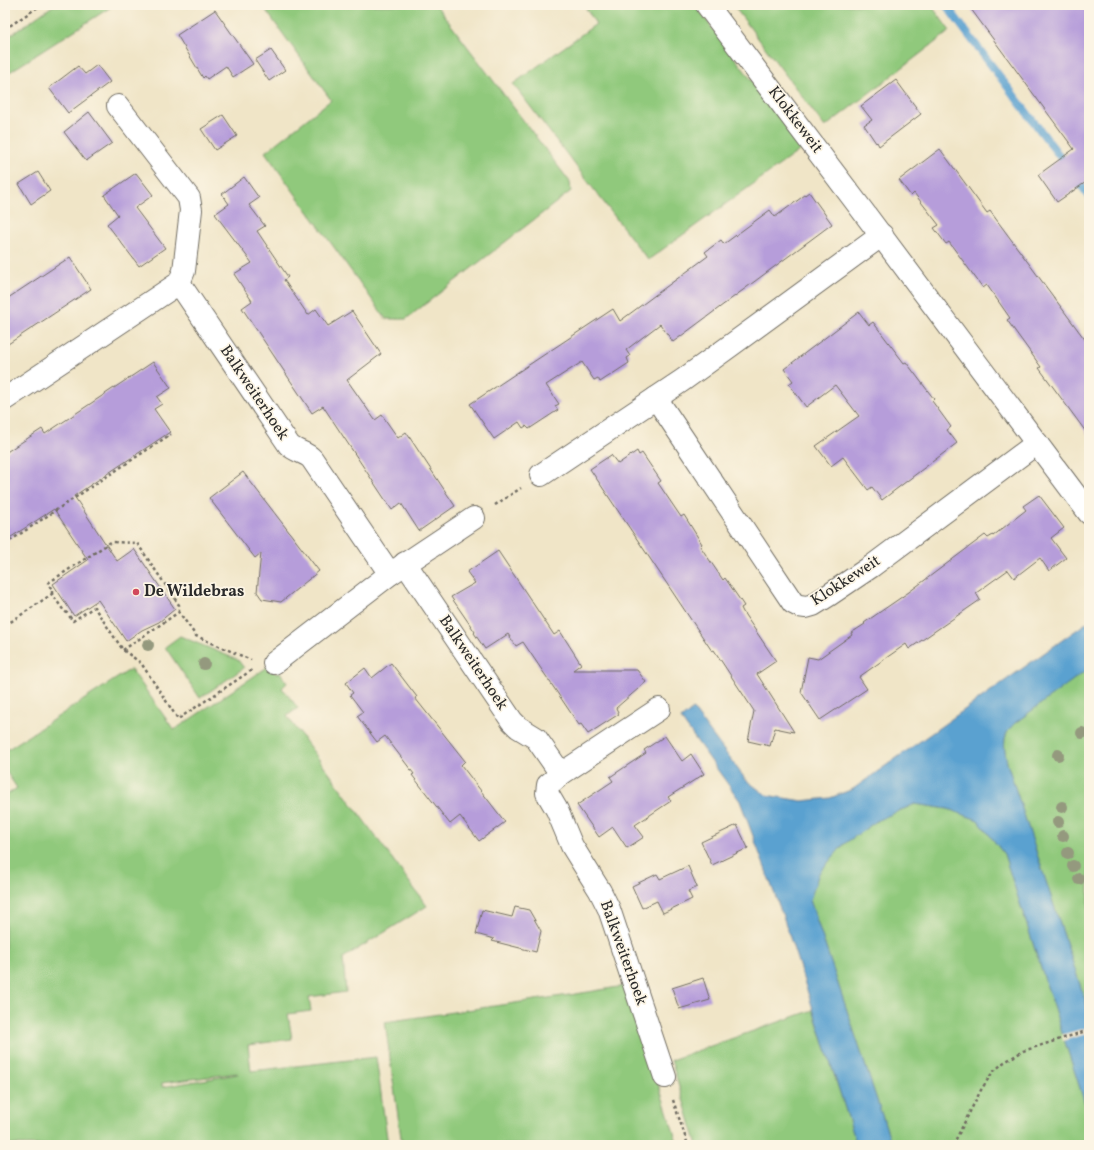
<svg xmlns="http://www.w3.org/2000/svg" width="1094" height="1150" viewBox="0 0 1094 1150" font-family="Vollkorn,serif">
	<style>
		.green { fill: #90c97c; stroke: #5e7a54; fill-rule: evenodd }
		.water { fill: #5aa1d0; stroke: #42667e }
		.pier { fill: #f0e5c7 }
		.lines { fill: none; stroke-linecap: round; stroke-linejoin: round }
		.stream { stroke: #5aa1d0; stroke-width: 8 }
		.building { fill: #b69dda }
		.minor-casing { stroke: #706c62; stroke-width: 24 }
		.path { stroke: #706c62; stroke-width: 2.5; stroke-dasharray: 3 3; stroke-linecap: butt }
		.minor { stroke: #fff; stroke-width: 22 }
		.tree { fill: #94997e }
		.poi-dot { fill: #d1495b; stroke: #fcf5e5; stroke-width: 1.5 }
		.labels { text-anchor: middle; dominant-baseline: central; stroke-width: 3.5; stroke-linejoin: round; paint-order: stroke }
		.street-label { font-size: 16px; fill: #2b2b2b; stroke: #fcf5e5 }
		.poi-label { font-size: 16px; font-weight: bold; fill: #2b2b2b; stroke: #fcf5e5; text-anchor: start }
	</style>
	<rect width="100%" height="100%" fill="#fcf5e5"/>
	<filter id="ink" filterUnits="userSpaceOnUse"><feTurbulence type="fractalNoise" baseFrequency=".025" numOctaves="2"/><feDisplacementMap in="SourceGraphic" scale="8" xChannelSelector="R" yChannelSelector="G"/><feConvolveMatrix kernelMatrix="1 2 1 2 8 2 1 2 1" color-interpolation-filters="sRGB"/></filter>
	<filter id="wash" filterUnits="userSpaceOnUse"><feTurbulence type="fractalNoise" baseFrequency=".012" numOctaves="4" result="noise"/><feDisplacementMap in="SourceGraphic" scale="16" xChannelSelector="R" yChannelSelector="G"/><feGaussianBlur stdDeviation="0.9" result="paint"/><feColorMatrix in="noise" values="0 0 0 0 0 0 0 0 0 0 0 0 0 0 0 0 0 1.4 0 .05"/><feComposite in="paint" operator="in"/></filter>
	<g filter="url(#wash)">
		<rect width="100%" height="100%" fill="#f0e5c7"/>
		<g class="green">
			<polygon points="54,5 114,5 5,75 5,39"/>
			<polygon points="262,5 436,5 570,182 571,191 406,319 386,319 265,152 331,100"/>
			<polygon points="584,5 695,5 802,147 799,151 648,260 513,84 596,24"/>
			<polygon points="733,5 931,5 950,31 825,127"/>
			<polygon points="180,636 238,660 244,668 200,698 165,647"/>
			<path d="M 269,666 L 276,674 L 280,672 L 287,683 L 282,688 L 298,708 L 287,716 L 427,906 L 343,958 L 346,992 L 309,997 L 311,1011 L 288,1014 L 292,1039 L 248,1045 L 251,1071 L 376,1057 L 388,1145 L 5,1145 L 5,796 L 17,788 L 5,770 L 5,751 L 131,669 L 174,730 ZM 237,1073 L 238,1074 L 162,1087 L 162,1083 Z"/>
			<path d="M 1089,668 L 1089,1012 L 1007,763 C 1004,745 1001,736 1015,723 Z"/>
			<polygon points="915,804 948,809 978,820 1004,854 1089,1116 1089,1145 892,1145 810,900 819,873 844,844 878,820"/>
			<polygon points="624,986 655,1074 678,1145 402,1145 385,1022 576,994"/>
			<polygon points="813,1010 857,1145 697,1145 671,1060"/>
		</g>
		<path class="water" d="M 1089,621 L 1089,668 L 1015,723 C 1001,736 1004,745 1007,763 L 1089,1012 L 1089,1116 L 1004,854 L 978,820 L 948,809 L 915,804 L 878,820 L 844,844 L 819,873 L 810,900 L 892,1145 L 857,1145 L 784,919 L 740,801 L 681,719 L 693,709 L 746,780 L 766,795 L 802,801 L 830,798 L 853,789 Z"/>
		<polygon class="pier" points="1089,1027 1089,1033 1063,1041 1061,1035"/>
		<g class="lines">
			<g class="stream">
				<polyline points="946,5 1067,166"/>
				<polyline points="1075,177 1089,196"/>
			</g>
		</g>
		<g id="blocks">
			<g class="building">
				<polygon points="968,5 1089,5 1089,180 1057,202 1038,175 1074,149"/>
				<polygon points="215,10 253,64 233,77 226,66 207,79 205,76 203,78 177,35"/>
				<polygon points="271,50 285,70 269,81 255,60"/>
				<polygon points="97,65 110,82 68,113 49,88 78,66 85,74"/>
				<polygon points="896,80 921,114 879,146 877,142 876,143 864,125 872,120 861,106"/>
				<polygon points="89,112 112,143 86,161 64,132"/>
				<polygon points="223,115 237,136 215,150 201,129"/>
				<polygon points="940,149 987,213 990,211 1089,345 1089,436 1039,368 1041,367 1007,320 1010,318 987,285 983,288 949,242 946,244 934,228 939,225 914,193 911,196 899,180"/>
				<polygon points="38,172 50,191 31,204 19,184"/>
				<polygon points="136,173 153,195 135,208 165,248 139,266 107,224 118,215 104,195"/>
				<polygon points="244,177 259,198 249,205 265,226 257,231 288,277 284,280 308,315 316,309 328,326 352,311 381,354 347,380 375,420 382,415 398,438 406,432 455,506 419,531 401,503 392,510 323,406 312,413 242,308 252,301 234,274 252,263 215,214 229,204 222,194"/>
				<polygon points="809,192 832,224 673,342 660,324 626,350 630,356 627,358 629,363 600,382 598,378 594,380 582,362 546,385 559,404 555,406 558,410 529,429 526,426 523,428 519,422 494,439 470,404 613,309 620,321 708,256 705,252 721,240 724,244 770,210 775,217"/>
				<polygon points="70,257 91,289 5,346 5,300"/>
				<polygon points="859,312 869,325 873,322 904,363 906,362 934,399 932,401 951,427 947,430 957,443 882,500 872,487 868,490 843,457 831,466 816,446 859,416 835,385 806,407 789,384 793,381 784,369"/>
				<polygon points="153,362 171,388 157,397 162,404 154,409 170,432 74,496 117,561 134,549 175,609 159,622 142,630 126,641 98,600 74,616 53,584 88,560 54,509 5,541 5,453 42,429 45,434"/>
				<polygon points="637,451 639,455 642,453 661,481 658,483 681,517 684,515 702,544 700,546 723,580 725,578 738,597 744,606 741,608 743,612 776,661 757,674 794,732 775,728 770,746 748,741 754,711 714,650 712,651 590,469 611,455 618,464"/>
				<polygon points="243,472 319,571 281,602 262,599 257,592 261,553 255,558 209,498"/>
				<polygon points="1039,495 1064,528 1051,538 1066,558 1049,571 1040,558 1014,578 1008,570 976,593 980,600 909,649 906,644 859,677 867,689 820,720 801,692 808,657 818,659 852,635 851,633 865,624 864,623 909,592 985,535 988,538 993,535 993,536 1026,510 1023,506"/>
				<polygon points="498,551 554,635 560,631 581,664 573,670 637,670 646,682 616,708 619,714 588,734 581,724 579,725 523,642 516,646 508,634 485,649 474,633 475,632 451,597 475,583 467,572"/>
				<polygon points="391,663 417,697 415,698 465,761 461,765 505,822 479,841 460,816 450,824 412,775 414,774 385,736 377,742 357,716 363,712 350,695 353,693 346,683 365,668 372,678"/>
				<polygon points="665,736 682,761 691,754 704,774 668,797 671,801 635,825 644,837 627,848 613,827 599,837 577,805 613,781 610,777 646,753 644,750"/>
				<polygon points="737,825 748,848 712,865 701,842"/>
				<polygon points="688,866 697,887 688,891 692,899 663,913 657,901 642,908 632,886 657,874 660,879"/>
				<polygon points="515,907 529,910 541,931 536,952 492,941 494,939 476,934 482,910 512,917"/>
				<polygon points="703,978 710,1000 679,1009 672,988"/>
			</g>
		</g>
	</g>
	<g filter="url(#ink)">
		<use href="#blocks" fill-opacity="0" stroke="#706c62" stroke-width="1"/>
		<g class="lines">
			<defs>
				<g id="minor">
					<polyline points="707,5 862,210 1089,513"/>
					<path d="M 179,283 L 289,445 C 296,452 306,452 312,459 L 390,574"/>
					<polyline points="656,398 793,603 799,606 806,607 813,605 829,595 872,566 1037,443"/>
					<polyline points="5,399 179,283 184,271 191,210 189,198 118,106"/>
					<polyline points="541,475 683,380 730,346 882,235"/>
					<polyline points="405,563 512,721 518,727 536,738 561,774"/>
					<polyline points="274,663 390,574 474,518"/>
					<polyline points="659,709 561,774 548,785 547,793 557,810 572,846 600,891 609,909 665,1077"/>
				</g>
			</defs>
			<use href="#minor" class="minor-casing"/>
			<g class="path">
				<polyline points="5,29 41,5"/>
				<polyline points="495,505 521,488"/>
				<polyline points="5,544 171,434"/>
				<polyline points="52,594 52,590 48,583 111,542 137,543 179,605 179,612"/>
				<polyline points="5,623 9,623 52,594 64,611 67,613 73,621 94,607 123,650 141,663 178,719 252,670"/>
				<polyline points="123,650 179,612 196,636 251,660"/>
				<polyline points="673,1100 688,1145"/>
				<polyline points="953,1145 981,1090 992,1073 1003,1063 1023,1051 1089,1030"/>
			</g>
			<use href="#minor" class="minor"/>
		</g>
		<g class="tree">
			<circle cx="148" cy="645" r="6"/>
			<circle cx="204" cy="664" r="6"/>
			<circle cx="1082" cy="733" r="6"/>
			<circle cx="1058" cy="755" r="6"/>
			<circle cx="1062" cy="807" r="6"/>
			<circle cx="1058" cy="822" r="6"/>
			<circle cx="1063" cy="836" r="6"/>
			<circle cx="1068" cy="853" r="6"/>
			<circle cx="1073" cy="866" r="6"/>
			<circle cx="1079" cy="879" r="6"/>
		</g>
	</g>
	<circle class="poi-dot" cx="136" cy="592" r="4"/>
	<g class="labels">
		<g class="street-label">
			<text transform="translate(795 120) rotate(53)">Klokkeweit</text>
			<text transform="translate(254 393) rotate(56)">Balkweiterhoek</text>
			<text transform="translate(846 581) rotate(-33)">Klokkeweit</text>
			<text transform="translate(473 663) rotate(56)">Balkweiterhoek</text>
			<text transform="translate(623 953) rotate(70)">Balkweiterhoek</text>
		</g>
		<g class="poi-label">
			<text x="144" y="592">De Wildebras</text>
		</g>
	</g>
	<rect width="1094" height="1150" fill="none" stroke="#fcf5e5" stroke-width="20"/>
</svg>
